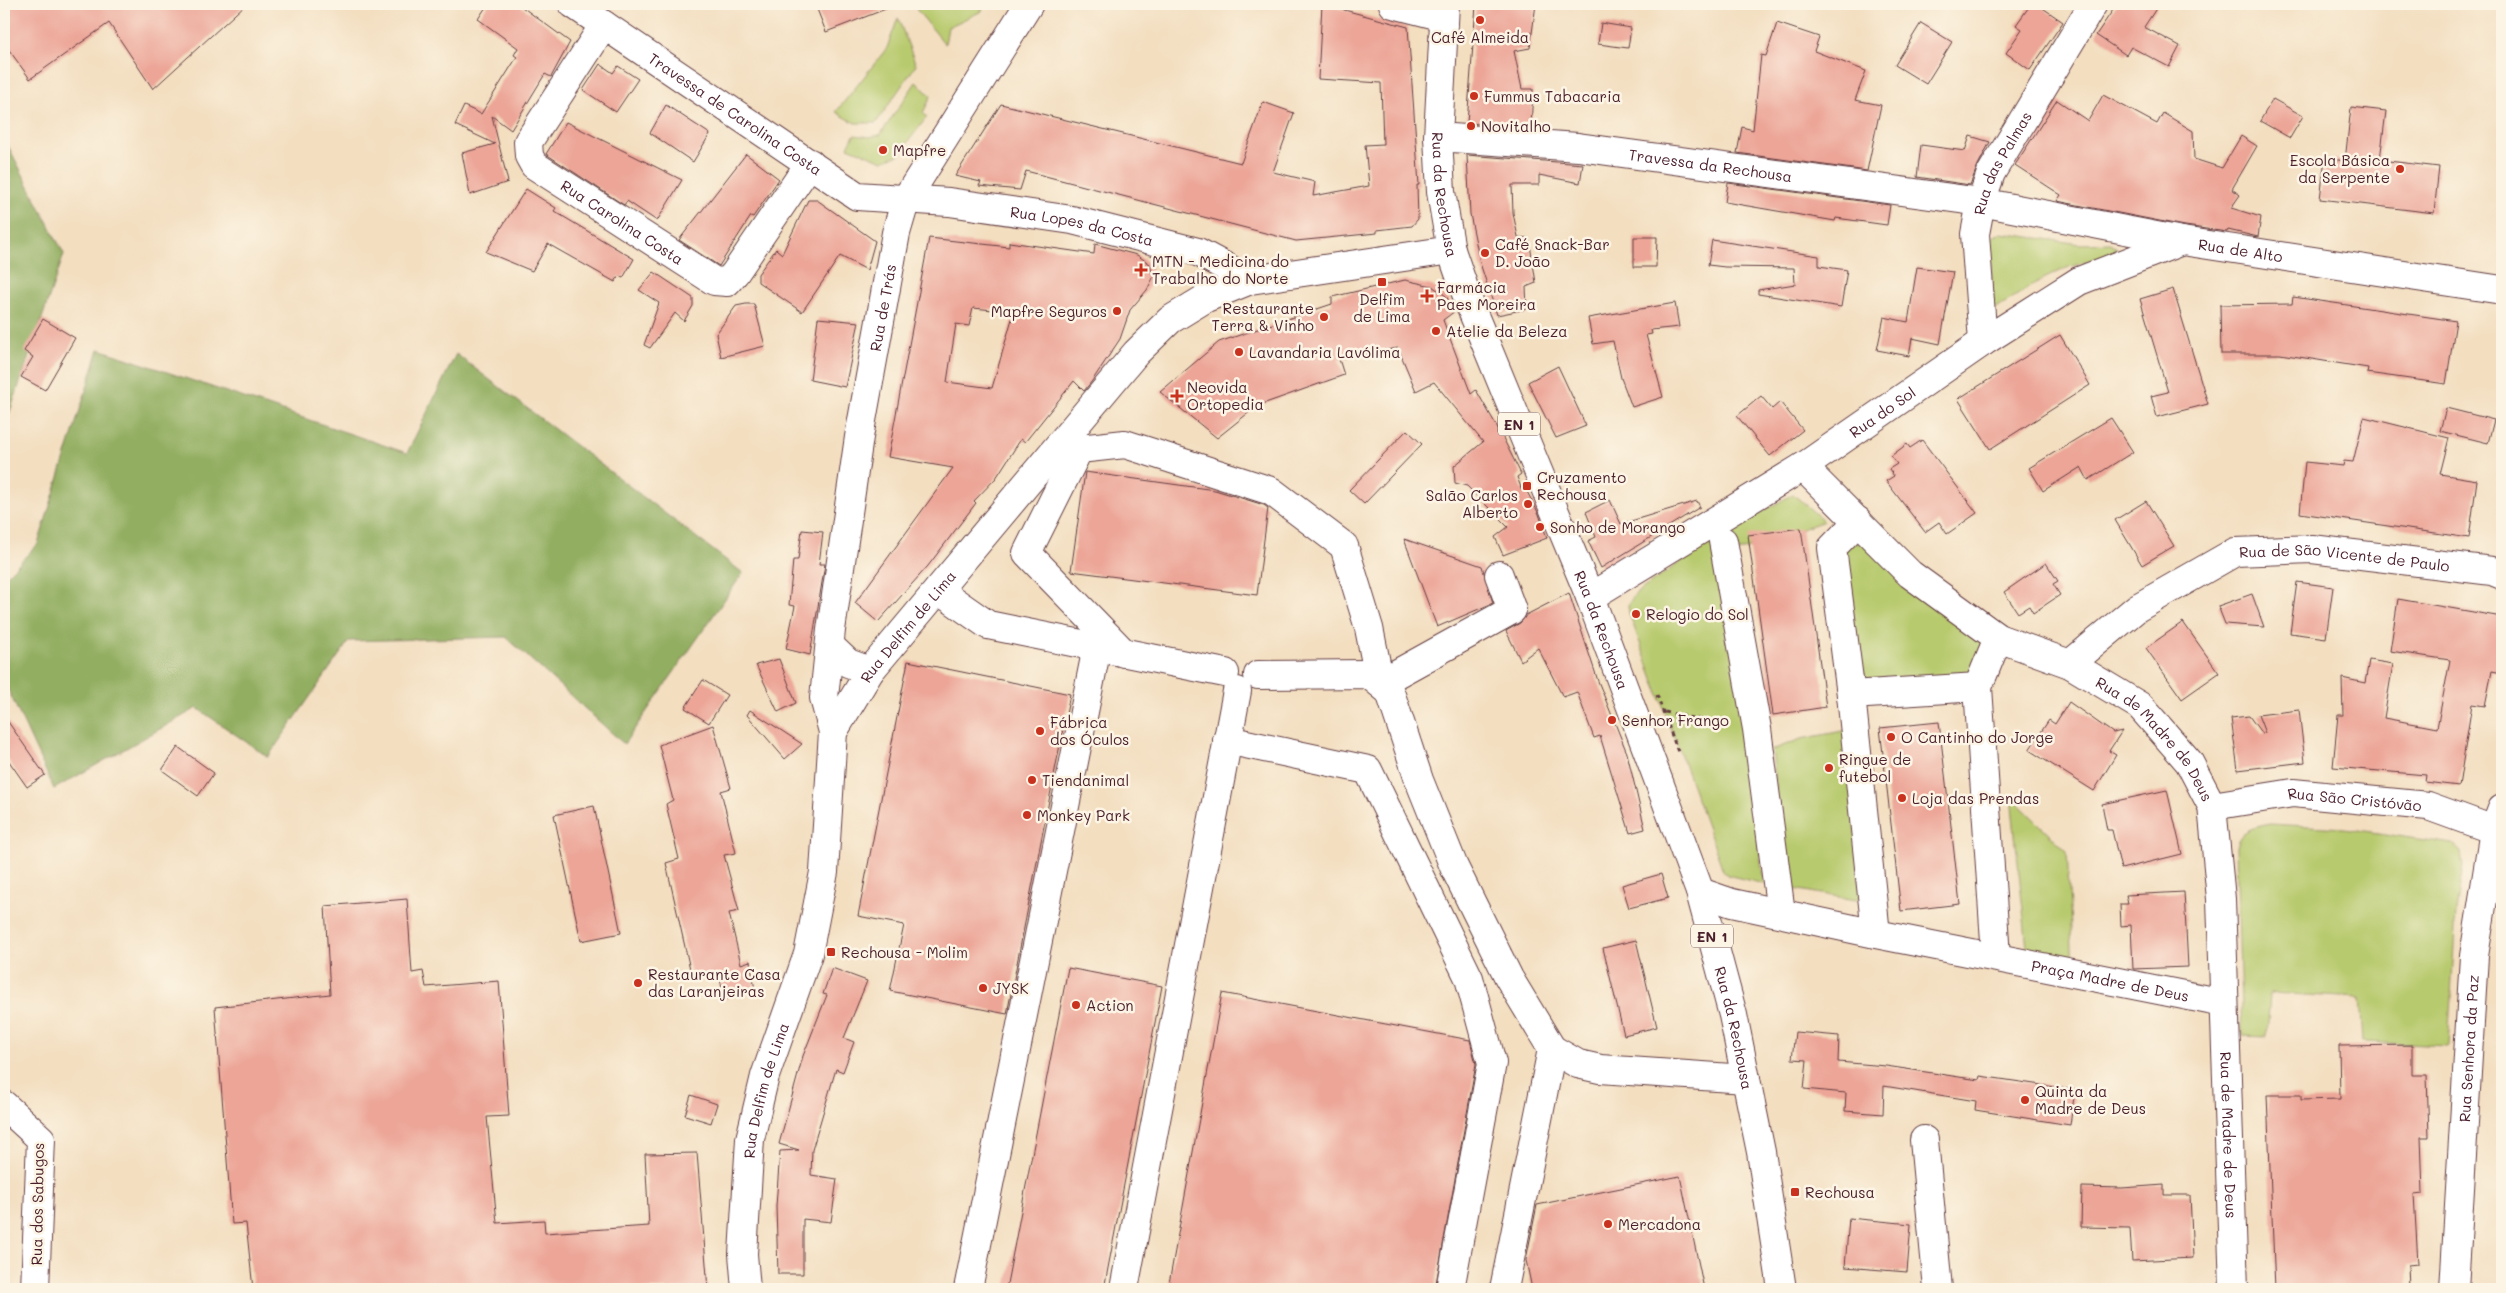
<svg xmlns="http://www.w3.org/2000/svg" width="2506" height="1293" viewBox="0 0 2506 1293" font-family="Mali,sans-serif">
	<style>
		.green { fill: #b8ca6e; stroke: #81744c }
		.forest { fill: #92ae61; stroke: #6e6646 }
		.building { fill: #eca597; fill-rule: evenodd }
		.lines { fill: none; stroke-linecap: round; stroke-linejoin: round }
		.minor-casing { stroke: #633c41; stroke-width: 30 }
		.major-casing { stroke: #633c41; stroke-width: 30 }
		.path { stroke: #633c41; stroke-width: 3; stroke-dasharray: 4 4; stroke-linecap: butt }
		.minor { stroke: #fff; stroke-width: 28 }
		.major { stroke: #fff; stroke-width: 28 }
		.poi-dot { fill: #c8321e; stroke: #fcf5e5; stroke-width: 2 }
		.labels { text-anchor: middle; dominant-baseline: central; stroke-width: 5; stroke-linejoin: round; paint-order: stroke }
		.shield { fill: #fcf5e5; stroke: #7f5f63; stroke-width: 1 }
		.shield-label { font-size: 14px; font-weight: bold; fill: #4a1f2b }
		.poi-label { font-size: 15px; fill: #4a1f2b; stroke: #fcf5e5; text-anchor: start }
		.street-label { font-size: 15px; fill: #4a1f2b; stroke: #fcf5e5 }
	</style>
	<rect width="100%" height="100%" fill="#fcf5e5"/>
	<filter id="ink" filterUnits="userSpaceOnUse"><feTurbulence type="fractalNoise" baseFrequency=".02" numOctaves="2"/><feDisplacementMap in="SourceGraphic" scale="10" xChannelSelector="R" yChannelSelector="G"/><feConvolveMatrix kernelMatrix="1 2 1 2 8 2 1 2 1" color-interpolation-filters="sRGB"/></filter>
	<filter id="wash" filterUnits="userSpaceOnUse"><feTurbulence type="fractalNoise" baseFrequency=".0096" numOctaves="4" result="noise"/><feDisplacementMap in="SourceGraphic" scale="20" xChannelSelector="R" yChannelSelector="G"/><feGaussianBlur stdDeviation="1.12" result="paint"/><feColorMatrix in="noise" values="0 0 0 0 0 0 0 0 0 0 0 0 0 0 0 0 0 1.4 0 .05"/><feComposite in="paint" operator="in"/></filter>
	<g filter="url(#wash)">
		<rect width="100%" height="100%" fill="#f3dec0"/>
		<g class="green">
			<polygon points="929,4 983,4 982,11 948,27 945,44 916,9"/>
			<polygon points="898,18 916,65 876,123 855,123 836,112 887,48"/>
			<polygon points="916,82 931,96 923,113 927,117 898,155 883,161 848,147 854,135 870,137 880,135"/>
			<polygon points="2001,233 2081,244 2110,243 2116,247 2117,253 2069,267 2041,280 1995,309 1993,307 1990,242 1992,237"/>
			<polygon points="1793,494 1824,521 1727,556 1724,534"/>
			<polygon points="1857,528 1993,639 1976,683 1856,689 1837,548"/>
			<polygon points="1719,535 1764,884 1727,875 1723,870 1629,613 1628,605 1635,594"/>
			<polygon points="1848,730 1860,897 1856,900 1788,888 1772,750 1801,739"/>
			<polygon points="2011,797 2067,851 2073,967 2028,957"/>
			<path d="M 2270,824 L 2344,828 L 2452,844 L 2461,852 L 2463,866 L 2456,911 L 2448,1046 L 2363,1042 L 2360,998 L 2270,993 L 2267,1037 L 2242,1036 L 2236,847 C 2240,829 2253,828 2270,824 Z"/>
		</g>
		<g class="forest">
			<polygon points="4,138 64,254 4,429"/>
			<polygon points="99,349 407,453 456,354 743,573 624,744 506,637 349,641 268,757 197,708 54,789 4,681 4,578 38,544"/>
		</g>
		<g id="blocks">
			<g class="building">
				<polygon points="4,4 246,4 153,89 109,23 30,79 4,43"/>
				<polygon points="488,4 518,4 570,42 551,77 545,74 511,130 492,116 508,182 470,195 462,153 495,144 455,125 464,106 481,114 517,57 514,55 518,48 478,19"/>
				<polygon points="815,4 896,4 896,5 826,32"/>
				<polygon points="1322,4 1408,27 1419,185 1417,185 1418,219 1412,226 1377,230 1377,233 1296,241 1026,171 1020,190 979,186 981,182 955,176 1001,104 1241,163 1263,102 1294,113 1273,172 1315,182 1313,196 1369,186 1365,145 1383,144 1381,83 1318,79"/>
				<polygon points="1483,4 1536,4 1530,48 1514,51 1522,89 1533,89 1531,128 1467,123 1476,5"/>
				<polygon points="2031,4 2037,4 2063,22 2030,70 2006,53 2022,29 2016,25"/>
				<polygon points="2117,4 2159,4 2144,27 2180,46 2169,67 2131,47 2126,55 2096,35"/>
				<polygon points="1601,23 1631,28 1628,48 1598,44"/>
				<polygon points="1777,23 1819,37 1814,51 1866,71 1855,100 1881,105 1867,171 1737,153 1742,127 1753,130 1761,55 1766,56"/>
				<polygon points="1921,23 1952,42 1926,84 1895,65"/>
				<polygon points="600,64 613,73 618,66 638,79 616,112 583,90"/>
				<polygon points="2103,95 2157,124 2163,113 2193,131 2194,159 2222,168 2241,136 2257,146 2232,189 2240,195 2231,208 2261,217 2258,237 2228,230 2227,232 2185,226 2057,201 2061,195 2015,165 2057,100 2088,121"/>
				<polygon points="2273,99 2303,116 2290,138 2260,121"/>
				<polygon points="666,105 710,134 693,162 650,133"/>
				<polygon points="2351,107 2386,111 2380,160 2439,167 2434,213 2320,199 2325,158 2345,161"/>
				<polygon points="566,122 682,180 657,221 627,201 624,205 546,154"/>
				<polygon points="1970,136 1990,142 1978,165 1970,185 1917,177 1921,145 1965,151"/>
				<polygon points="746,154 779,179 753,217 751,216 719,266 679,240"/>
				<polygon points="1467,155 1583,164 1580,183 1539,175 1539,185 1512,185 1513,213 1518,237 1529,238 1536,283 1526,287 1527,309 1497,315 1480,263 1470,214"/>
				<polygon points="1728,183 1890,205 1887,225 1836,218 1835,221 1725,202"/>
				<polygon points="526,189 556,208 554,211 634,259 623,278 619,276 615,282 548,244 532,271 486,252"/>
				<polygon points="808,200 817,200 875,241 867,270 840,256 802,312 758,282 758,274 776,249 782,254"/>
				<polygon points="1634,237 1657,237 1656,267 1634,267"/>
				<path d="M 929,238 L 1009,247 L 1009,242 L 1094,254 L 1095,244 L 1137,255 L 1150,264 L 1153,278 L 1147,290 L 1130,310 L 1120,339 L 1092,381 L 1084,391 L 1074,381 L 1025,442 L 1021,439 L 996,478 L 974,501 L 976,503 L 928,566 L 878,622 L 855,603 L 953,468 L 888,457 ZM 973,308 L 1014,312 L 992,388 L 947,382 L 956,324 L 969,326 Z"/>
				<polygon points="1712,240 1819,256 1819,266 1847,270 1841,307 1758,294 1758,290 1795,284 1794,268 1725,267 1708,265"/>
				<polygon points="1917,267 1953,272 1940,344 1912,338 1909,356 1877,350 1884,317 1908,322"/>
				<polygon points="654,272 693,298 693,306 684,321 675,313 650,348 644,345 659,303 639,290"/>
				<polygon points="1405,280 1432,286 1446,296 1455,311 1443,320 1471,394 1476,390 1499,430 1521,474 1517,477 1522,490 1525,488 1539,514 1547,538 1503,555 1495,537 1508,527 1467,486 1455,483 1454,466 1483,442 1434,382 1416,391 1398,348 1339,359 1344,375 1257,406 1217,438 1160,392 1219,342 1332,304 1332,297"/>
				<polygon points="2173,289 2208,404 2157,417 2151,396 2168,392 2140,299"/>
				<polygon points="2293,297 2456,321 2446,384 2367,373 2368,368 2280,354 2221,354 2220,305 2292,304"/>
				<polygon points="1675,303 1679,327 1651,330 1652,334 1646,335 1663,397 1632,407 1621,378 1613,341 1593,344 1588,318"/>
				<polygon points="746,304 754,304 765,346 721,357 716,334 736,306"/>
				<polygon points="818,318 859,322 845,387 810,380"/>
				<polygon points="43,319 75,338 45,390 21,377 33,357 24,351"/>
				<polygon points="2060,335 2090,385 1990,449 1958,399"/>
				<polygon points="1558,366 1586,426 1556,438 1528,382"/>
				<polygon points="1761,396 1772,409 1780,402 1803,430 1770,456 1737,416"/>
				<polygon points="2446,408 2494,420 2488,443 2440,431"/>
				<polygon points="2364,417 2449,438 2440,474 2477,480 2469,538 2300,513 2305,462 2343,466 2344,461 2353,462"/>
				<polygon points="2111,418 2133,452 2088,480 2081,467 2043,491 2029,468"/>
				<polygon points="1407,430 1422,444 1364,504 1349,490"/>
				<polygon points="1922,440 1977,513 1947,534 1939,522 1925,532 1886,481 1894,476 1889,469 1897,464 1891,456 1907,444 1910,448"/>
				<polygon points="1085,472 1215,490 1264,505 1268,508 1257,595 1071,571"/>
				<polygon points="1610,500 1621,524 1697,501 1700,507 1601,568 1588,541 1596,537 1586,512"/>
				<polygon points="2146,501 2174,546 2142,565 2115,520"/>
				<polygon points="1801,528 1826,707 1773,715 1748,535"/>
				<polygon points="802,530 823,532 819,564 825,564 810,655 786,649 795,606 789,605 793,560 798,560"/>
				<polygon points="1404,539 1482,566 1493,603 1437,627"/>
				<polygon points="2046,563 2058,581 2053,584 2060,595 2033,613 2029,606 2018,613 2004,592"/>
				<polygon points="2297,582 2333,587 2326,638 2290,633"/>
				<polygon points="1569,593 1598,681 1627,753 1645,829 1630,833 1600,736 1594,738 1577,692 1563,697 1538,648 1521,661 1506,631 1520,623 1526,615"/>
				<polygon points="2252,594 2264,627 2225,624 2218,606"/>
				<polygon points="2398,599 2502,617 2502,673 2492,671 2485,706 2472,704 2459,786 2425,782 2426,775 2333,767 2338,715 2343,715 2342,678 2365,683 2369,660 2393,664 2384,718 2437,728 2450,660 2390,651"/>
				<polygon points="2183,622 2219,673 2182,699 2146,648"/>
				<polygon points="779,659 796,703 778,712 756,665"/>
				<polygon points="908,661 1070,694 1007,1014 890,991 904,925 858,916"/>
				<polygon points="703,680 727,695 709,723 685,708"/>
				<polygon points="2069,702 2113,733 2122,731 2109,751 2116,755 2094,791 2029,750 2049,720 2055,724"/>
				<polygon points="750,710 802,744 785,759 747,715"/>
				<polygon points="2299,710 2305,762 2238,770 2231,718 2249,716 2262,734 2265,733 2258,715"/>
				<polygon points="4,716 45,775 27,787 4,754"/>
				<polygon points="1939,722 1960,904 1901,911 1880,728"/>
				<polygon points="713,725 731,788 721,791 736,853 724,855 739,911 729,913 741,964 750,961 755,990 724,999 719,973 692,978 666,863 679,859 666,804 673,800 659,745"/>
				<polygon points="178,747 214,773 198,796 162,770"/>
				<polygon points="2167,790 2182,854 2121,869 2112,830 2107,830 2102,804"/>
				<polygon points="594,806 621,933 581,941 554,815"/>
				<polygon points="1661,874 1668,898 1629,908 1622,885"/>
				<polygon points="2184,892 2188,967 2133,969 2131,925 2121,926 2120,904 2128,904 2126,895"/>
				<polygon points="407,899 412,973 423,971 426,987 499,981 509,1116 487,1117 497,1223 544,1220 545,1233 649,1226 645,1154 697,1153 708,1289 253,1289 246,1223 232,1224 215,1007 330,994 325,906"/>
				<polygon points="1636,940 1657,1027 1624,1035 1603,948"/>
				<polygon points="832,968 867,981 844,1038 854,1042 843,1072 836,1069 812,1150 811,1175 837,1179 831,1222 803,1219 803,1274 778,1274 776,1206 780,1151 799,1150 779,1144 803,1056 827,995 823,994"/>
				<polygon points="1068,968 1162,986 1104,1289 1006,1289"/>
				<polygon points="1222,993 1470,1040 1476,1064 1435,1289 1168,1289"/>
				<polygon points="1795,1032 1839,1036 1838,1062 1886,1066 1979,1080 1980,1076 2075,1090 2070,1125 1975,1110 1976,1101 1884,1086 1883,1114 1845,1111 1846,1093 1804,1089 1807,1060 1792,1059"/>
				<polygon points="2412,1045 2412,1075 2427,1075 2429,1137 2421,1137 2423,1193 2414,1194 2418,1264 2408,1265 2409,1289 2275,1289 2267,1095 2301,1095 2301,1100 2340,1099 2339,1046"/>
				<polygon points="691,1095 717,1104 711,1123 685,1115"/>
				<polygon points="1680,1176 1704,1289 1532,1289 1526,1260 1537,1205"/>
				<polygon points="2164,1185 2164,1195 2190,1195 2193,1258 2132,1261 2130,1228 2081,1227 2082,1187 2122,1188"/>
				<polygon points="1849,1218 1911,1224 1907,1272 1845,1267"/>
			</g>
		</g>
	</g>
	<g filter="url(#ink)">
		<use href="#blocks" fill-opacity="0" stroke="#633c41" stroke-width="1"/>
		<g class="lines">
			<defs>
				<g id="minor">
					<path id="s1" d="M 573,4 L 857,196 L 949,202 L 1072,220 L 1198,252 L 1250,280"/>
					<polyline points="1393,4 1444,17"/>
					<path id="s2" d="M 604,25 L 528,142 L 529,156 L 534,165 L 714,281 L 727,282 L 735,273 L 810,163"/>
					<path id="s3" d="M 1438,137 L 1578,147 L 1981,202 L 2182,241 L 2502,290"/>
					<path id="s4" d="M 1983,342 L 1975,234 L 1981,202 L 1991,173 L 2093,4"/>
					<path id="s5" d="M 1803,467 L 1910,574 L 1998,638 L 2070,664 L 2140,706 L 2189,762 L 2212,806 L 2221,899 L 2234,1289"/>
					<polyline points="1858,521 1832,548 1851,695 1978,687"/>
					<polyline points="1723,541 1757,729 1781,913"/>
					<polyline points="938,590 988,625 1225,673"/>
					<path id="s6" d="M 1590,597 L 1803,467 L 1983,342 L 2079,281 L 2182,241"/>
					<polyline points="830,646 848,663 870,671"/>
					<polyline points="1124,653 1027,553 1079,449 1125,444 1271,491 1344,546 1369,628 1380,683 1512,610 1499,575"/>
					<path id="s7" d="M 2070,664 L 2137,608 L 2235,552 L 2312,549 L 2492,571 L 2502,575"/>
					<polyline points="1258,675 1368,674 1390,692 1419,780 1454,867 1509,978 1552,1049"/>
					<polyline points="1851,695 1876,934"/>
					<path id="s8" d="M 833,732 L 824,698 L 831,630 L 859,437 L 896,233 L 906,199 L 1029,4"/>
					<polyline points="1227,740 1368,770 1469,978 1492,1063 1450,1289"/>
					<path id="s9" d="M 2212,806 L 2293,793 L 2428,806 L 2494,830"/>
					<path id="s10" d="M 1700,892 L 1732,903 L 1876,934 L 2224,1003"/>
					<polyline points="1996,957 1978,687 1998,638"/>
					<polyline points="4,1105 41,1139 35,1289"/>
					<polyline points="1924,1140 1938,1289"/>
					<polyline points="968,1289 1097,647"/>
					<polyline points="1124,1289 1237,691"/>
					<polyline points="1504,1289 1552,1049 1578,1064 1600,1069 1746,1079"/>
					<path id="s11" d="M 2454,1289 L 2474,956 L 2494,830 L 2502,809"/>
				</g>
				<g id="major">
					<path id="s12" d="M 1445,4 L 1438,137 L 1441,192 L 1451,250 L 1471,308 L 1590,597 L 1700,892 L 1733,1015 L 1746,1079 L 1761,1152 L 1782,1289"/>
					<path id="s13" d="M 746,1289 L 743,1254 L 750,1139 L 765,1076 L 808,954 L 824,872 L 833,732 L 870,671 L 1136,353 L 1170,320 L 1206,298 L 1250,280 L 1451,250"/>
				</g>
			</defs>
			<use href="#minor" class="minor-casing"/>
			<use href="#major" class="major-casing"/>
			<g class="path">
				<polyline points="1657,695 1678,752"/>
				<polyline points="1665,712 1729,726"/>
			</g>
			<use href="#minor" class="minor"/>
			<use href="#major" class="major"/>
		</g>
	</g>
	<g class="poi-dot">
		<circle cx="1480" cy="20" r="5"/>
		<circle cx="1474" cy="96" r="5"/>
		<circle cx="1471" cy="126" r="5"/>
		<circle cx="883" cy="150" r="5"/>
		<circle cx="2400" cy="169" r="5"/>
		<circle cx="1485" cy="253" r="5"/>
		<path d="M1138.5 262.5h5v5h5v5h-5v5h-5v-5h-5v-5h5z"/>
		<rect x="1377" y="277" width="10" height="10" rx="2.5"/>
		<path d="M1424.5 288.5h5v5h5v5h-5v5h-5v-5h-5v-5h5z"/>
		<circle cx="1117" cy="311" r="5"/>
		<circle cx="1324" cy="317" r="5"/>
		<circle cx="1436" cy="331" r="5"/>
		<circle cx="1239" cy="352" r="5"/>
		<path d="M1174.5 388.5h5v5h5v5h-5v5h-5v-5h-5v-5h5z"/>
		<rect x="1522" y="481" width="10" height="10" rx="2.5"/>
		<circle cx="1528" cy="504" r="5"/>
		<circle cx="1540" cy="527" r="5"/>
		<circle cx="1636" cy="614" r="5"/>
		<circle cx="1612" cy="720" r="5"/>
		<circle cx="1040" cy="731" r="5"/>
		<circle cx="1891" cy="737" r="5"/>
		<circle cx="1829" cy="768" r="5"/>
		<circle cx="1032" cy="780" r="5"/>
		<circle cx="1902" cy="798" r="5"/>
		<circle cx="1027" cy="815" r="5"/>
		<rect x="826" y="947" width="10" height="10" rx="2.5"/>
		<circle cx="638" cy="983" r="5"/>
		<circle cx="983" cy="988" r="5"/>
		<circle cx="1076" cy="1005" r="5"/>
		<circle cx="2025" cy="1100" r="5"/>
		<rect x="1790" y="1187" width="10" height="10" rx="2.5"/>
		<circle cx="1608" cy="1224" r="5"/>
	</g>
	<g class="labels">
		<g class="shield">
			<rect x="1498" y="412.5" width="42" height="23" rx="4"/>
			<rect x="1691" y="924.5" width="42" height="23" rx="4"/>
		</g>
		<g class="shield-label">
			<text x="1519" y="424">EN 1</text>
			<text x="1712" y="936">EN 1</text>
		</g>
		<g class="poi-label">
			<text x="1480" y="37" text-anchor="middle">Café Almeida</text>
			<text x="1484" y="96">Fummus Tabacaria</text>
			<text x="1481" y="126">Novitalho</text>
			<text x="893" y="150">Mapfre</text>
			<text x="2390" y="160" text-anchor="end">Escola Básica<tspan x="2390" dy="17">da Serpente</tspan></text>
			<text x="1495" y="244">Café Snack-Bar<tspan x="1495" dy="17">D. João</tspan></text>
			<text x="1152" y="261">MTN - Medicina do<tspan x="1152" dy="17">Trabalho do Norte</tspan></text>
			<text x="1437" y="287">Farmácia<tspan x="1437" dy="17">Paes Moreira</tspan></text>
			<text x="1382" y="299" text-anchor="middle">Delfim<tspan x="1382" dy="17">de Lima</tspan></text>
			<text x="1314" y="308" text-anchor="end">Restaurante<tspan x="1314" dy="17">Terra &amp; Vinho</tspan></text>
			<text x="1107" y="311" text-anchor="end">Mapfre Seguros</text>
			<text x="1446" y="331">Atelie da Beleza</text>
			<text x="1249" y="352">Lavandaria Lavólima</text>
			<text x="1187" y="387">Neovida<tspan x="1187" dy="17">Ortopedia</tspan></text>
			<text x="1537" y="477">Cruzamento<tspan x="1537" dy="17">Rechousa</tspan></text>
			<text x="1518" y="495" text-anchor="end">Salão Carlos<tspan x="1518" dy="17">Alberto</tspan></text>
			<text x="1550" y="527">Sonho de Morango</text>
			<text x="1646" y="614">Relogio do Sol</text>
			<text x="1622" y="720">Senhor Frango</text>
			<text x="1050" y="722">Fábrica<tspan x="1050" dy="17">dos Óculos</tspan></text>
			<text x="1901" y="737">O Cantinho do Jorge</text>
			<text x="1839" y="759">Ringue de<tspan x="1839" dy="17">futebol</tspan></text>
			<text x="1042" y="780">Tiendanimal</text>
			<text x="1912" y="798">Loja das Prendas</text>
			<text x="1037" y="815">Monkey Park</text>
			<text x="841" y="952">Rechousa - Molim</text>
			<text x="648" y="974">Restaurante Casa<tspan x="648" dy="17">das Laranjeiras</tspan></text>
			<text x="993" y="988">JYSK</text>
			<text x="1086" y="1005">Action</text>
			<text x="2035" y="1091">Quinta da<tspan x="2035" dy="17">Madre de Deus</tspan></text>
			<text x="1805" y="1192">Rechousa</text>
			<text x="1618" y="1224">Mercadona</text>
		</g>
		<g class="street-label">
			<text stroke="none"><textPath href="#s1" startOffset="196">Travessa de Carolina Costa</textPath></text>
			<text stroke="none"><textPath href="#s3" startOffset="274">Travessa da Rechousa</textPath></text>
			<text stroke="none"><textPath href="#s4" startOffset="185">Rua das Palmas</textPath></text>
			<text stroke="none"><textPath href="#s12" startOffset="191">Rua da Rechousa</textPath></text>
			<text stroke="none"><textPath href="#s2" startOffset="269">Rua Carolina Costa</textPath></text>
			<text stroke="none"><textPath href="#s1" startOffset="570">Rua Lopes da Costa</textPath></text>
			<text stroke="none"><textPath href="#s3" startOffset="811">Rua de Alto</textPath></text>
			<text stroke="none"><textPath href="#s8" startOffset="430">Rua de Trás</textPath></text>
			<text stroke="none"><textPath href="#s6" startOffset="346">Rua do Sol</textPath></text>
			<text stroke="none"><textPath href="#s7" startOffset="310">Rua de São Vicente de Paulo</textPath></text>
			<text stroke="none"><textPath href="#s13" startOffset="698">Rua Delfim de Lima</textPath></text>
			<text stroke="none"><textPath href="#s12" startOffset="656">Rua da Rechousa</textPath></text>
			<text stroke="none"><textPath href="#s5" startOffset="452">Rua de Madre de Deus</textPath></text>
			<text stroke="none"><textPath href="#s9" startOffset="144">Rua São Cristóvão</textPath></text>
			<text stroke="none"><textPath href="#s10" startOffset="420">Praça Madre de Deus</textPath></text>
			<text stroke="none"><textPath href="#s12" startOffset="1076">Rua da Rechousa</textPath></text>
			<text stroke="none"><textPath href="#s11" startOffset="241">Rua Senhora da Paz</textPath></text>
			<text stroke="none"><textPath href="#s13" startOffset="201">Rua Delfim de Lima</textPath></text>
			<text stroke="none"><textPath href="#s5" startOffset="872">Rua de Madre de Deus</textPath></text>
			<text transform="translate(37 1204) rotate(-89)">Rua dos Sabugos</text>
		</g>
	</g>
	<rect width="2506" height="1293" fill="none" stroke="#fcf5e5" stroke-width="20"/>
</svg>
